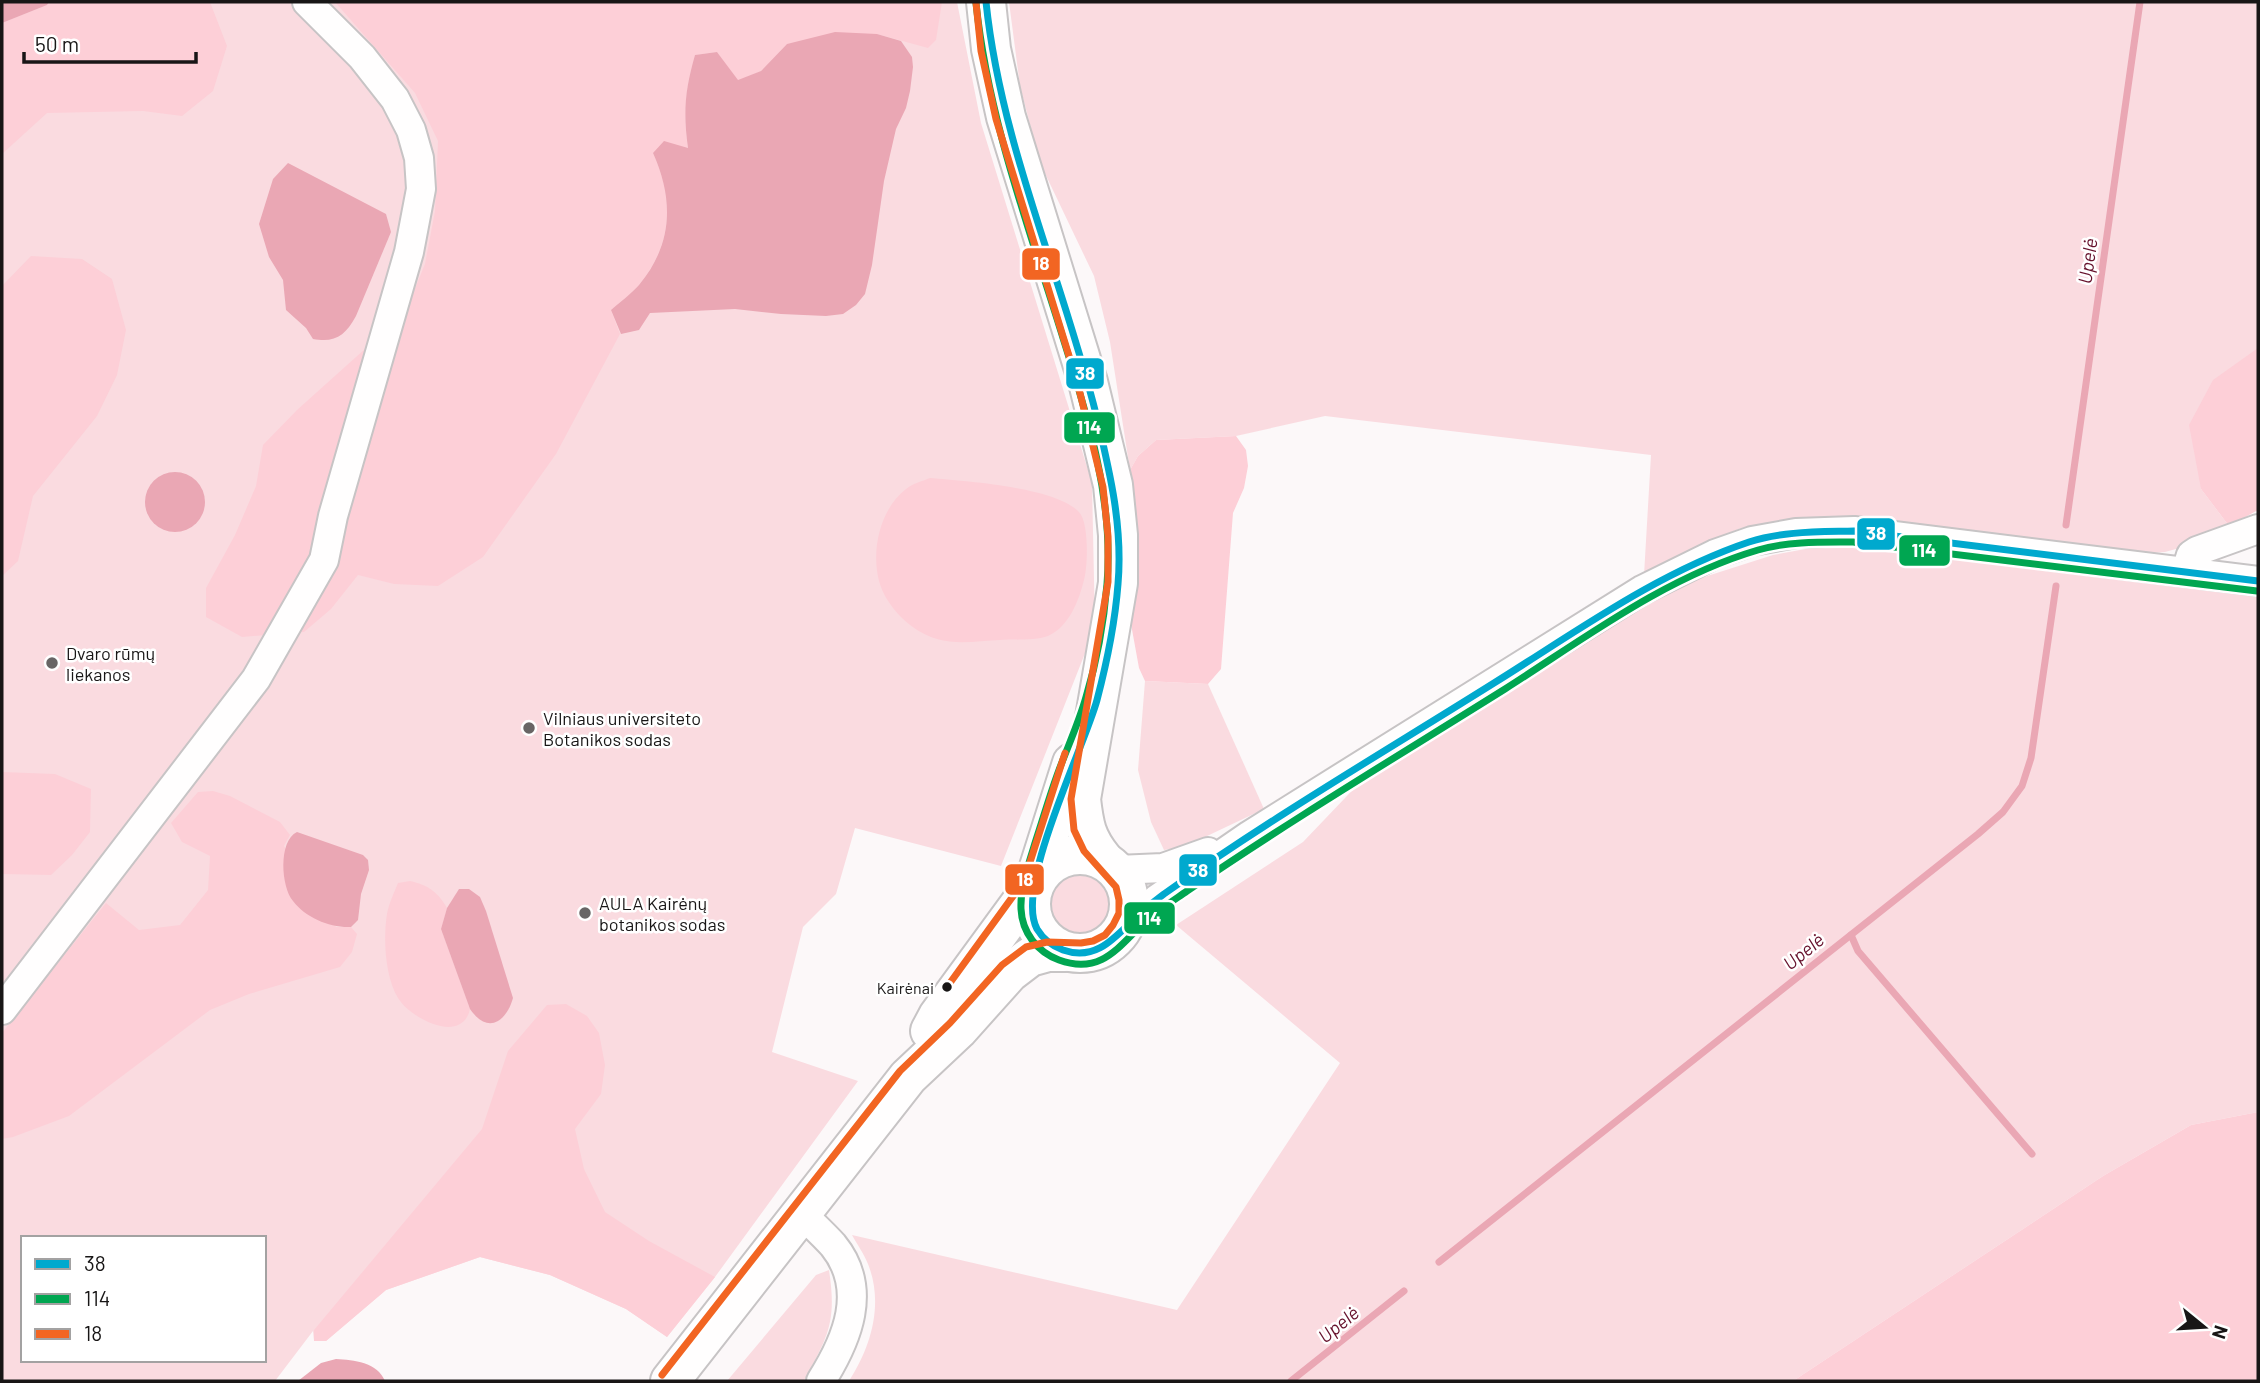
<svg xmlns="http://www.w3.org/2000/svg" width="2260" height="1383" viewBox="0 0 2260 1383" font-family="Barlow,sans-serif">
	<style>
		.green { fill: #fadbe0; fill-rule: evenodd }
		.forest { fill: #fdcfd7 }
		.water { fill: #eaa7b4 }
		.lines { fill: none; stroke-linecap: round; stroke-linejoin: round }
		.stream { stroke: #eaa7b4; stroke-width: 7 }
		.street-casing { stroke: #c7c4c5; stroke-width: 32 }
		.secondary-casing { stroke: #c7c4c5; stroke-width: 42 }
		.street { stroke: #fffefe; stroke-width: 28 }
		.secondary { stroke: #fffefe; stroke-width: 38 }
		.bus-1-casing { stroke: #fff; stroke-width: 12 }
		.bus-2-casing { stroke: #fff; stroke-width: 12 }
		.bus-3-casing { stroke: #fff; stroke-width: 12 }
		.bus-1 { stroke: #00a9ce; stroke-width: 7 }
		.bus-2 { stroke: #00a651; stroke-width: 7 }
		.bus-3 { stroke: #f26522; stroke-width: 7 }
		.poi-dot { fill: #686565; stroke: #fff; stroke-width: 2.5 }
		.bus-dot { fill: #181616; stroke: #fff; stroke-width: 2.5 }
		.labels { text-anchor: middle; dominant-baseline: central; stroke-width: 5; stroke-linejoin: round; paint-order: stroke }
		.bus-label { font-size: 16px; fill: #181616; stroke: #fff; text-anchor: end }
		.poi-label { font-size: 18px; fill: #181616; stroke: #fff; text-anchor: start }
		.water-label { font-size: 19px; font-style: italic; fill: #66112c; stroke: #fff }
		.line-badge { stroke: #fff; stroke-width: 2.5 }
		.badge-label { font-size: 19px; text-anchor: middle; font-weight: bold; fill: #fff }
	</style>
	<rect width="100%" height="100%" fill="#fcf8f9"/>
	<g class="green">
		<path d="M 2,2 L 957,2 L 981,123 L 1092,483 L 1095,628 L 1001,866 L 855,828 L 836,894 L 803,927 L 772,1052 L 858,1081 L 715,1277 L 667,1337 L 626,1309 L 550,1275 L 480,1257 L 386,1290 L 326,1341 L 314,1341 L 313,1331 L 275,1381 L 2,1381 ZM 23,1238 L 264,1238 L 264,1360 L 23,1360 Z"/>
		<polygon points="1009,2 2258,2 2258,348 2201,489 2229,526 2194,544 2165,552 2126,555 1787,521 1741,528 1702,544 1644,575 1651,455 1325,416 1236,436 1156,440 1138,456 1130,470 1110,342 1094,276 1040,163 1020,86"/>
		<path d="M 1863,547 L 2258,597 L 2258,1112 L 2191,1125 L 2103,1176 L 1793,1381 L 849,1381 C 871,1347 884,1304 868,1264 C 864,1254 857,1244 852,1235 L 1177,1310 L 1340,1063 L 1176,925 L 1303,842 L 1366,776 L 1608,626 L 1676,586 L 1773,555 L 1811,548 Z"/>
		<polygon points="1145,681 1208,684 1264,809 1186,846 1164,850 1151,822 1138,770"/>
		<circle cx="1082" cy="904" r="35"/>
		<path d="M 829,1270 C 837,1322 828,1336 804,1381 L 727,1381 L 816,1275 Z"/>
	</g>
	<g class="forest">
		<polygon points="49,2 210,2 227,46 213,91 182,116 143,111 47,113 2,154 2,23 47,5"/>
		<path d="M 335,2 L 942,2 L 936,40 L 928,48 L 877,34 L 787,44 L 761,71 L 738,81 L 717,52 L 695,55 C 685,90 683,113 688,149 L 653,153 C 674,200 673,243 639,285 C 631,294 620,302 611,310 L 620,334 L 556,454 L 483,557 L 438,586 L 394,584 L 358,575 L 331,609 L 304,632 L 242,637 L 206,617 L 206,588 L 235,535 L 256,486 L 263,445 L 297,410 L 405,313 L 425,264 L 435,211 L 438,141 L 415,93 Z"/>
		<polygon points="31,256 82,259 112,279 126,330 117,375 97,416 33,496 18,561 2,576 2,286"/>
		<polygon points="2258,348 2258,510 2229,526 2201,489 2189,425 2213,380"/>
		<polygon points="1236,436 1246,450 1248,466 1244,488 1233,513 1221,669 1208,684 1145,681 1139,668 1131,624 1139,547 1130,470 1138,456 1156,440"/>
		<path d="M 930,478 C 965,481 1055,487 1079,512 C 1089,522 1088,566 1084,580 C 1079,600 1069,627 1048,636 C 1035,641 1014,639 1000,640 C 979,641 957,645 937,639 C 912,632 886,607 879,581 C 871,550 880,509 906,489 C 913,483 923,481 930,478 Z"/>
		<polygon points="2,772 55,774 91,789 90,832 72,855 51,875 2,874"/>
		<polygon points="213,791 230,796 280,822 290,835 284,846 336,927 351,927 357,934 352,952 340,967 249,994 210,1010 69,1116 13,1137 2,1139 2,1033 106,903 139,930 180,925 208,890 210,856 182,842 171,823 198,792"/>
		<path d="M 410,881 C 428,885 438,892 447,908 L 441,929 L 470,1009 C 462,1045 411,1019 398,998 C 385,976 383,939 387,914 C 389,903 394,893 398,883 Z"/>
		<polygon points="566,1004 587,1016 599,1033 605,1065 601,1094 575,1129 584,1169 605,1212 649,1241 715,1277 667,1337 626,1309 550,1275 480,1257 386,1290 326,1341 314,1341 314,1330 482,1129 508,1051 547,1005"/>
		<polygon points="2258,1112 2258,1381 1793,1381 2103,1176 2191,1125"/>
	</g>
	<g class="water">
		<polygon points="2,2 49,2 47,5 2,23"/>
		<path d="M 835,32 L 877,34 L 901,41 L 912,57 L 913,67 L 910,91 L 906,108 L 896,129 L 884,181 L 872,265 L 865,294 L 856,305 L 843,314 L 826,316 L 781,314 L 735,309 L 650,313 L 639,330 L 621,334 L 611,310 C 620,302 631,294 639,285 C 673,244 674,200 653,153 L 664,141 L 688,148 C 683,112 685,90 695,55 L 717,52 L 738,80 L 761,71 L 787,44 Z"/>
		<path d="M 288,163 L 386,214 L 391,232 L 356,316 C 345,336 335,343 313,339 L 306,328 L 286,310 L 283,280 L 269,257 L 259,224 L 273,179 Z"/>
		<circle cx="175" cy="502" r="30"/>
		<path d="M 297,832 L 363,855 L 368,860 L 369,870 L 361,894 L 358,920 L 351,927 C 330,928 306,918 293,901 C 281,887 278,841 297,832 Z"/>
		<path d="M 459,889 L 469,889 L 480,897 L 486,911 L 513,998 C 506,1023 487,1034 470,1009 L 441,929 L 447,908 Z"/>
		<path d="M 336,1359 C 354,1360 377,1362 385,1381 L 298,1381 L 321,1363 Z"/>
	</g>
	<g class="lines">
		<g class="stream">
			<polyline points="2066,525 2140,2"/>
			<polyline points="1851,935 1858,951 2032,1154"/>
			<polyline points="1439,1262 1978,834 2003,812 2022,786 2031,758 2056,586"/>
			<polyline points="1291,1381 1404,1291"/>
		</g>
		<defs>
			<g id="street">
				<polyline points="2186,571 2191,555 2197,551 2258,529"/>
				<polyline points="1117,870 1163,868 1208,852"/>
				<polyline points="1122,931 1157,899 1250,835 1642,590 1715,554 1752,541 1796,533 1854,531 2258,581"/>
				<polyline points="2,1010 256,679 324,560 333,516 409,252 421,189 419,158 411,130 395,99 362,57 307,2"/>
				<path d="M 802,1214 C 812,1224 823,1234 833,1245 C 869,1289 847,1340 821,1381"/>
			</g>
			<g id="secondary">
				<path d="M 986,2 L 991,49 L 1006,117 L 1088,382 L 1113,485 L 1118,535 L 1118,583 L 1081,799 C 1084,825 1086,838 1103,859"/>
				<circle cx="1080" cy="904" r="49"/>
				<polyline points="930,1031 938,1016 1033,886 1072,763"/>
				<polyline points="670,1381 908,1077 958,1030 1009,973 1030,957 1048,952 1065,952"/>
			</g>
		</defs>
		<use href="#street" class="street-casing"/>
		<use href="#secondary" class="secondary-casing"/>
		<use href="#street" class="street"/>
		<use href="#secondary" class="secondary"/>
		<defs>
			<path id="bus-1" d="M 986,2 C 1001,146 1063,279 1097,418 C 1110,473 1123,527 1118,584 C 1115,623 1107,662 1097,700 C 1084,748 1014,887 1037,929 C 1043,939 1052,946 1063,950 C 1097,962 1116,936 1138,915 C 1146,907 1155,901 1164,894 C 1271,818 1384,752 1494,683 C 1576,632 1657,573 1749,542 C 1783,531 1819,532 1854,531 L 2258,581"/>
			<path id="bus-2" d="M 976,3 C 988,118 1029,228 1063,338 C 1088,417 1114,501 1107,584 C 1104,621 1097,661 1086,697 C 1079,722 1068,746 1059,770 C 1050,794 1043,819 1035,843 C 1029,864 1020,886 1021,909 C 1022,932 1037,952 1059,960 C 1103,976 1120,944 1148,919 C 1160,909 1174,900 1187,891 C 1291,820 1398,756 1505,689 C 1585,638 1666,577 1758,550 C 1789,541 1822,542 1853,542 L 2257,591"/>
			<g id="bus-3">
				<polyline points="947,987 1024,881 1065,753"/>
				<polyline points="662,1375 900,1071 950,1023 1002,965 1026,947 1047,942 1081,943 1093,941 1105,935 1113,925 1119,913 1119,900 1116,887 1084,851 1074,830 1071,799 1108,582 1108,536 1103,487 1078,385 996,119 981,51 976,3"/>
			</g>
		</defs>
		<use href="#bus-1" class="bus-1-casing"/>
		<use href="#bus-2" class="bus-2-casing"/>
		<use href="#bus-3" class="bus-3-casing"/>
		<use href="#bus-1" class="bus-1"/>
		<use href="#bus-2" class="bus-2"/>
		<use href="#bus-3" class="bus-3"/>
	</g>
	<g class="poi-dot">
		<circle cx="52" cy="663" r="7"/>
		<circle cx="529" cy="728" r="7"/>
		<circle cx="585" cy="913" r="7"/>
	</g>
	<circle class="bus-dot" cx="947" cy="987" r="6"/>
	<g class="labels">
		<g class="bus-label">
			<text x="934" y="987">Kairėnai</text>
		</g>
		<g class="poi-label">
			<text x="66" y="653">Dvaro rūmų<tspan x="66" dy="21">liekanos</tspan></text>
			<text x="543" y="718">Vilniaus universiteto<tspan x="543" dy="21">Botanikos sodas</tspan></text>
			<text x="599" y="903">AULA Kairėnų<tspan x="599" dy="21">botanikos sodas</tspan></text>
		</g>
		<g class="water-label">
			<text transform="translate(2087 261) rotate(-82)">Upelė</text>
			<text transform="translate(1803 951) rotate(-39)">Upelė</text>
			<text transform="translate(1338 1324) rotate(-39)">Upelė</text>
		</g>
	</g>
	<g class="line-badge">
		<rect x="1021" y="247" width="40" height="34" rx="7" fill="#f26522"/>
		<rect x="1065" y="357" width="40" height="33" rx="7" fill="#00a9ce"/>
		<rect x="1063" y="411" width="53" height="33" rx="7" fill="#00a651"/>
		<rect x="1856" y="517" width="40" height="34" rx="7" fill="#00a9ce"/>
		<rect x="1898" y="534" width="53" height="33" rx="7" fill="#00a651"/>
		<rect x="1178" y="853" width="40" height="34" rx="7" fill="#00a9ce"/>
		<rect x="1004" y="863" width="41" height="33" rx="7" fill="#f26522"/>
		<rect x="1123" y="901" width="53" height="34" rx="7" fill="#00a651"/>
	</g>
	<g class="badge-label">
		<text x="1041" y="270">18</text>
		<text x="1085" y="380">38</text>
		<text x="1089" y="434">114</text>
		<text x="1876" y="540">38</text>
		<text x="1924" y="557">114</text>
		<text x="1198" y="877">38</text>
		<text x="1025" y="886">18</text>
		<text x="1149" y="925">114</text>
	</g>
	<rect width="2260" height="1383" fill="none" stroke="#181616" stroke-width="7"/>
	<rect x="21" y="1236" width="245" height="126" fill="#ffffff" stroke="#a3a2a2" stroke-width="2"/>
	<rect x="35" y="1259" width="35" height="10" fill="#00a9ce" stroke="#a3a2a2" stroke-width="2"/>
	<text x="84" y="1271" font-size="21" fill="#181616">38</text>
	<rect x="35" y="1294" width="35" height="10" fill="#00a651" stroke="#a3a2a2" stroke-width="2"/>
	<text x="84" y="1306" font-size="21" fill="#181616">114</text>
	<rect x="35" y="1329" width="35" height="10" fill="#f26522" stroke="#a3a2a2" stroke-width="2"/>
	<text x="84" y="1341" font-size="21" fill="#181616">18</text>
	<g transform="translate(2204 1327) rotate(108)" stroke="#ffffff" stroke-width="5" paint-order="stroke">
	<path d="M0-5L12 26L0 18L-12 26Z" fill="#181616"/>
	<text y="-10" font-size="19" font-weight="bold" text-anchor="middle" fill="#181616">N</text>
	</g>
	<path d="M24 52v10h172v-10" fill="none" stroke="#181616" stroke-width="3.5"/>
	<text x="35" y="52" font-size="21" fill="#181616" stroke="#ffffff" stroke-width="5" paint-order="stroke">50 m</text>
</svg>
